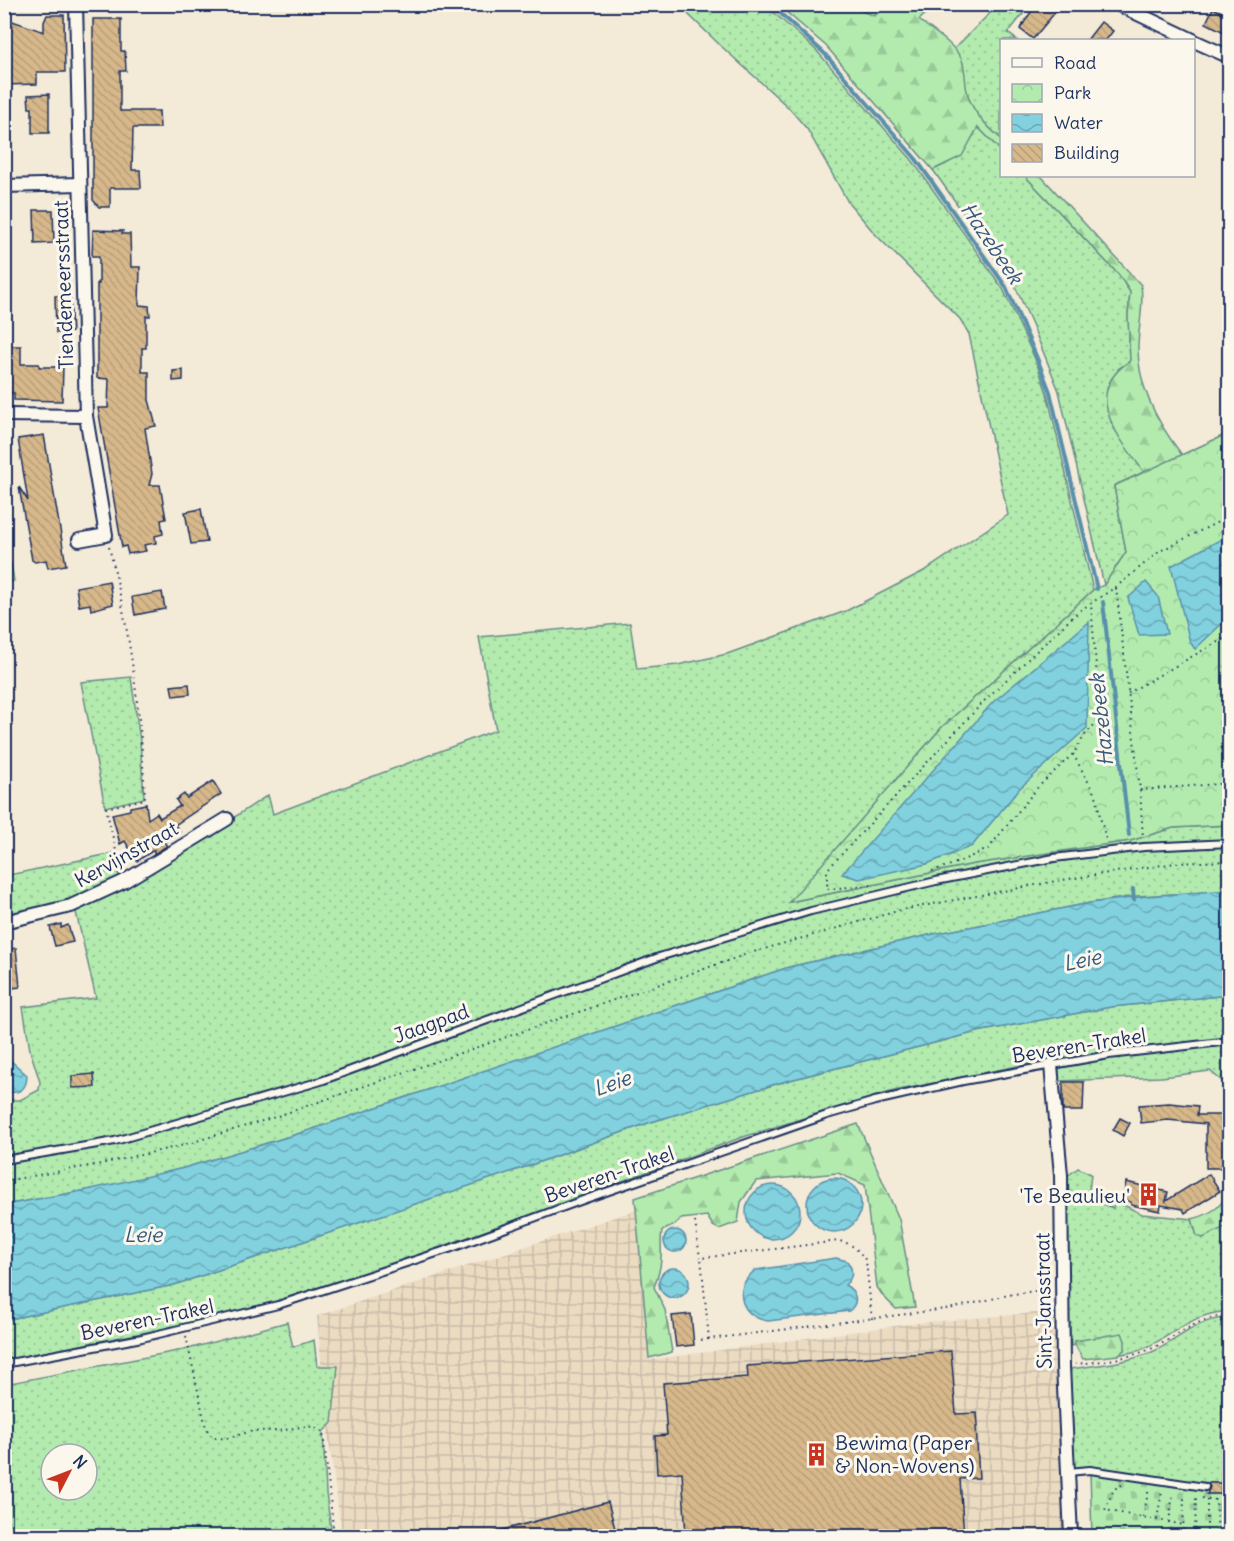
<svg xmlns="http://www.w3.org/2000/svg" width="1234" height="1541" viewBox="0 0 1234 1541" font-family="Delius,sans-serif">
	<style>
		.industrial { fill: url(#industrial-grid) }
		.grass { fill: url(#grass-dots); stroke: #678d86; stroke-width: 1.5; fill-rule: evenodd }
		.forest { fill: url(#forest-firs); stroke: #678d86; stroke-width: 1.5 }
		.cemetery { fill: url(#cemetery-stones); stroke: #678d86; stroke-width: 1.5 }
		.park { fill: url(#park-crowns); stroke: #678d86; stroke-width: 1.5 }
		.water { fill: url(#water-waves); stroke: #5990ab; stroke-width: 1.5 }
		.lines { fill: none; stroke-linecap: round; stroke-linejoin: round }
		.stream { stroke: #5990ab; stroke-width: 4 }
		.building { fill: url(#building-back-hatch); stroke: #1b2f5e; stroke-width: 1.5 }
		.lane-casing { stroke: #1b2f5e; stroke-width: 10 }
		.street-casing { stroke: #1b2f5e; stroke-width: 16 }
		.path { stroke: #1b2f5e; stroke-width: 2; stroke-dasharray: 1.5 4.5; stroke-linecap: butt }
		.lane { stroke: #fbf7ec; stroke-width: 6 }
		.street { stroke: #fbf7ec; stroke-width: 12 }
		.labels { text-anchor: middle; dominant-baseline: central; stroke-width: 6; stroke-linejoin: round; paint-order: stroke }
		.street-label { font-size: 20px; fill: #1b2f5e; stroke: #fbf7ec }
		.poi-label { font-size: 20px; fill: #1b2f5e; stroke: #fbf7ec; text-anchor: end }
		.water-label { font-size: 21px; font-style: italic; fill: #35587e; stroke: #fbf7ec }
	</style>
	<defs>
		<pattern id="industrial-grid" width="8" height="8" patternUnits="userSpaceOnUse" patternTransform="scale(1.5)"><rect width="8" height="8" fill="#ebdbc1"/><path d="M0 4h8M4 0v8" fill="none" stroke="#c9bca8"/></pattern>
		<pattern id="grass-dots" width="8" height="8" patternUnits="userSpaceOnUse" patternTransform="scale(1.5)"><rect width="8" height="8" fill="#b3ebae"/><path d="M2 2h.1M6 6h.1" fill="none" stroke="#99ca98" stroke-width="1.8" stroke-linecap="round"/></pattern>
		<pattern id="forest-firs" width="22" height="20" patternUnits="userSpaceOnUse" patternTransform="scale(1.5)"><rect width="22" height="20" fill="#b3ebae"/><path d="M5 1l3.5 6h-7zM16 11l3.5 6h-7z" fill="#99ca98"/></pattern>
		<pattern id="cemetery-stones" width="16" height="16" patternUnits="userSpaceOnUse" patternTransform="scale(1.5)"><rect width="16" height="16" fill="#b3ebae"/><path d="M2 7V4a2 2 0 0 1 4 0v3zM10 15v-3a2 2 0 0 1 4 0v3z" fill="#99ca98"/></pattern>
		<pattern id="park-crowns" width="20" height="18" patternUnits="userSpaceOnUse" patternTransform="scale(1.5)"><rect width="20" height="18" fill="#b3ebae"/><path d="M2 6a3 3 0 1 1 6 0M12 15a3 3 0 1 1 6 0" fill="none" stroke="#99ca98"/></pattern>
		<pattern id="water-waves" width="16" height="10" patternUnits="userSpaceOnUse" patternTransform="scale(1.5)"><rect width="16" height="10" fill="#82d1df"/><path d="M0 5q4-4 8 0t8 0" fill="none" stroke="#6aaab8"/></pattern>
		<pattern id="building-back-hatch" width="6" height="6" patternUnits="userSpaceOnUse" patternTransform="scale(1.5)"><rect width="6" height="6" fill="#d7b88a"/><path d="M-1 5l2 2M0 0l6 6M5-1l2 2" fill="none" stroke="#b89e7a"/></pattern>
	</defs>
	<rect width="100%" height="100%" fill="#f4ead8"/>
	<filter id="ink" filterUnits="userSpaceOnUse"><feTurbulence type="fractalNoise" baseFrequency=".0167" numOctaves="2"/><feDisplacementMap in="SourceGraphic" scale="12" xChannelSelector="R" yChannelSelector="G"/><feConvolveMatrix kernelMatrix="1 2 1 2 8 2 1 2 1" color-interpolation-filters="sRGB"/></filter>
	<g filter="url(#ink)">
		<polygon class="industrial" points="636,1210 649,1360 917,1323 1058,1311 1064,1536 342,1536 327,1426 317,1316"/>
		<g class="grass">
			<polygon points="683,5 765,5 816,50 912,160 1003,289 1035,359 1047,393 1093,590 942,727 790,902 974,864 1130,841 1173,828 1229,825 1229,891 1136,896 1090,903 929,935 789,967 304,1132 184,1168 121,1184 5,1205 5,1100 20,1100 39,1090 40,1082 30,1050 23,1007 96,998 75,908 130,885 214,835 236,816 268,795 273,814 496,730 479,637 630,623 637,669 678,665 727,654 846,611 926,570 1008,515 969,334 960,319 876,235 848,202 807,129 789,108 721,46 689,15"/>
			<polygon points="846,5 882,5 882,10 874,16"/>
			<path d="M 998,5 L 1024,5 L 1020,10 L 1023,14 L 1008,33 L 1017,40 L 1002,40 L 1001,139 C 985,124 971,112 966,89 C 963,72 965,64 954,49 Z"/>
			<path d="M 978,127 L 1001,151 L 1002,176 L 1025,176 L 1119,275 L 1130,292 L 1128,315 L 1130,361 L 1118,369 L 1111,422 L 1144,472 L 1114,486 L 1126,552 L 1104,585 L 1059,391 L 1032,324 L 1015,286 L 933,170 C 959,159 965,152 978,127 Z"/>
			<polygon points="5,563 11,563 14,581 5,583"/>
			<polygon points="131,677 140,741 144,798 105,807 81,682"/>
			<polygon points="114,853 120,880 69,902 5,918 4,876"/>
			<polygon points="1229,995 1229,1087 1210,1071 1162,1077 1058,1081 1048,1060 894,1091 839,1107 743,1137 444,1246 280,1300 182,1325 5,1360 4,1320 174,1285 531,1165 648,1123 786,1081 977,1032 1111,1007"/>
			<path d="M 1078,1168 L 1091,1174 L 1088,1199 L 1113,1208 L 1115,1201 L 1142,1214 L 1192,1219 L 1197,1236 L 1229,1225 L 1229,1311 C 1190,1314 1178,1333 1145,1348 C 1137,1352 1127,1353 1118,1355 L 1125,1349 L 1075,1342 L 1075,1345 L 1071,1346 L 1067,1280 L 1066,1177 Z"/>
			<path d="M 1223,1318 L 1221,1483 L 1196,1482 L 1089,1468 L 1073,1469 L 1069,1369 C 1097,1365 1126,1363 1152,1352 C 1178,1341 1193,1321 1223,1318 Z"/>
			<path d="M 287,1322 L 293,1347 L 314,1340 L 317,1366 L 338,1366 L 332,1423 L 323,1432 L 326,1493 L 332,1536 L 264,1533 L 263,1536 L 5,1536 L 5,1384 L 188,1349 ZM 51,1454 L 87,1454 L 87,1490 L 51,1490 Z"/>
		</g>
		<g class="forest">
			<path d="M 778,5 L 846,5 L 874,16 L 882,10 L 882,5 L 932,5 L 933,7 L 919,20 C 932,31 952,42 961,58 C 965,66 965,77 966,86 C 969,110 985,124 1001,139 L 1001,151 L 978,127 L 962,156 L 933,170 L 826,46 Z"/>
			<path d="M 1025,176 L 1041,176 L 1141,285 C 1144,305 1139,324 1138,345 C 1137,385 1158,424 1182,455 L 1229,433 L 1229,491 L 1114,486 L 1144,472 C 1119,438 1080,393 1130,361 L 1128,315 L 1130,292 L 1119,275 Z"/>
			<path d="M 858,1124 L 899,1219 L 915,1307 L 896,1309 L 883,1296 L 877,1287 L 865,1185 L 838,1173 L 756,1181 L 741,1202 L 738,1222 L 719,1229 L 713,1226 L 707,1216 L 681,1219 L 675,1225 L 662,1231 C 660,1241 662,1248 661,1257 C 661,1268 658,1277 654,1287 L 665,1310 L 672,1352 L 649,1358 L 635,1198 Z"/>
			<path d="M 1229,1194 L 1229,1225 L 1203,1238 L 1197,1236 L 1192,1219 C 1209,1215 1219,1208 1229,1194 Z"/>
			<polygon points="1122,1333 1125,1341 1125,1349 1118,1355 1083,1359 1075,1345 1075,1341"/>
		</g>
		<polygon class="cemetery" points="1090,1473 1205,1491 1205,1494 1220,1494 1221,1483 1229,1482 1229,1536 1092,1536"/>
		<polygon class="park" points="1229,433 1229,825 1173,828 1130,841 974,864 789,902 942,727 1093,590 1104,585 1126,552 1114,486"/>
		<g class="water">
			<polygon points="1229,535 1229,617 1195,649 1190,642 1171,566"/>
			<polygon points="1146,582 1158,596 1167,634 1139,635 1128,598"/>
			<polygon points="1089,622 1087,728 1020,788 972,846 927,864 859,879 842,874 993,702"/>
			<polygon points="1229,890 1229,995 1111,1007 977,1032 786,1081 648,1123 531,1165 174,1285 5,1320 5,1205 87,1190 184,1168 304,1132 789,967 929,935 1090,903 1147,896"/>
			<path d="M 5,1039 L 9,1059 L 27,1075 C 27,1090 19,1094 5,1092 Z"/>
			<circle cx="834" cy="1205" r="27"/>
			<circle cx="773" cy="1212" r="27"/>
			<circle cx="675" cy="1241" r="11"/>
			<path d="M 836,1258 L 847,1261 C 854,1270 853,1278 845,1285 C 856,1291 860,1302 849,1311 L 768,1321 C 739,1317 732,1286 756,1270 Z"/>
			<circle cx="674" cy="1283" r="15"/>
		</g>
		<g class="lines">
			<g class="stream">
				<polyline points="770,4 824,53 916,159 1006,287 1037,358 1050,392 1097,589"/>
				<polyline points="1103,602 1129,835"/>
				<polyline points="1133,889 1134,900"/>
			</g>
		</g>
		<g class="building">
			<polygon points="1036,4 1062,4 1033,39 1020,29"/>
			<polygon points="1213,8 1230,16 1230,35 1206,23"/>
			<polygon points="47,15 64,15 65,72 37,72 37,84 4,85 4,18 44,32 44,22"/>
			<polygon points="93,19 121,19 121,51 125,51 126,71 120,71 120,111 159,111 160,128 133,128 132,170 140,170 141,188 110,188 110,207 99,207 93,200"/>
			<polygon points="1101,22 1113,31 1106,40 1087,40"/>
			<polygon points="49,94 49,133 32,133 32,108 29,108 28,95"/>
			<polygon points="34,210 53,210 54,243 35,244"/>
			<polygon points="93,230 123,231 122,234 130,234 131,267 140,267 139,305 149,306 150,316 146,316 146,348 142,348 142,372 149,372 149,400 156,426 145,428 152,474 149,485 160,485 166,519 161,520 163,534 155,536 156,543 144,545 146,551 128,554 126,546 122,547 98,408 108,408 109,379 97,378 97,283 99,284 99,256 92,256"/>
			<polygon points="55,296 70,296 72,332 56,333"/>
			<polygon points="4,346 21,346 21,364 39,364 39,367 63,367 62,401 14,400 14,393 4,393"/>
			<polygon points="183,370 183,380 173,381 173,371"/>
			<polygon points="44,435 66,565 48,568 46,560 35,562 32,560 19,487 28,501 18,439"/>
			<polygon points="201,509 207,542 191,544 185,512"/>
			<polygon points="109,581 113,604 91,610 90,604 79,606 76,587"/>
			<polygon points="162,592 165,609 135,615 132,597"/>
			<polygon points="189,684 190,694 173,696 171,686"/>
			<polygon points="213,781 221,794 175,825 180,832 164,842 167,846 154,854 154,850 137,861 125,841 120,844 112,814 130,810 130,807 146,804 148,819 157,813 160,818 180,806 176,800 184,794 187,798"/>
			<polygon points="61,924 61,928 68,925 73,942 55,946 50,927"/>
			<polygon points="16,948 20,987 4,989 4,950"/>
			<polygon points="94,1074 95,1087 72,1088 72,1076"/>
			<polygon points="1063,1082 1084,1082 1083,1111 1063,1111"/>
			<polygon points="1169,1103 1198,1106 1197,1115 1223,1115 1224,1128 1230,1128 1230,1141 1224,1141 1224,1168 1206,1168 1206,1124 1168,1120 1141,1123 1139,1105"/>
			<polygon points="1120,1118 1130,1123 1123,1136 1113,1130"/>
			<polygon points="1209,1174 1220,1191 1185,1213 1183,1209 1161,1205 1160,1211 1131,1205 1131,1202 1123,1200 1126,1182 1168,1192 1166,1201"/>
			<polygon points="691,1314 694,1345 676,1347 672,1316"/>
			<polygon points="951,1351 956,1414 977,1413 978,1426 976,1427 979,1478 960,1479 964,1536 686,1536 682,1472 657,1474 655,1436 667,1435 663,1383 748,1377 747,1366"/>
			<polygon points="1208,1483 1221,1483 1221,1494 1207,1494 1210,1487"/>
			<polygon points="608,1502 617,1536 492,1536 491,1533"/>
		</g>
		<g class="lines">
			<defs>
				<g id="lane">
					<polyline points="4,1160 115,1141 321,1081 659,957 811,911 936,881 1054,858 1144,847 1230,843"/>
					<polyline points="4,1364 142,1338 278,1305 449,1249 583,1200 827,1115 875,1101 963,1081 1109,1055 1230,1041"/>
					<polyline points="1068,1472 1090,1470 1205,1487"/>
				</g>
				<g id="street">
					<polyline points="76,4 86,416 106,535 79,540"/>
					<polyline points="1117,4 1193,40"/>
					<polyline points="1194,41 1230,57"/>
					<polyline points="4,186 80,184"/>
					<polyline points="4,415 86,416"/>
					<polyline points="4,922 71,906 123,882 227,819"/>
					<polyline points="1051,1065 1061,1175 1063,1366 1071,1536"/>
				</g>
			</defs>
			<use href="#lane" class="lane-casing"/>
			<use href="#street" class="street-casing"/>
			<g class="path">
				<path d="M 109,547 C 130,630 141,714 145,799 L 106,808 L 120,868"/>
				<polyline points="1116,588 1140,790 1143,838"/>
				<polyline points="1128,693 1230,635"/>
				<polyline points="1073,754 1097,798 1100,817 1107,843"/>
				<polyline points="1140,790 1230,783"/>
				<polyline points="932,871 954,864 988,849 1038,787 1073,754 1085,735 1096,723 1100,715 1091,604"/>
				<polyline points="871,885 827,889 827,870 987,698 1079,611 1116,587 1160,551 1230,516"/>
				<polyline points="4,1181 101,1164 180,1146 272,1118 750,953 901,910 1062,880 1176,863 1230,861"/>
				<polyline points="695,1222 700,1258"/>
				<path d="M 872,1319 L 866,1261 C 859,1250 851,1243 839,1241 L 701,1258 L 709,1339 L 954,1308 L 1008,1295 L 1048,1289"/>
				<path d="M 186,1336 L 206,1428 L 212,1437 C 225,1441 237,1435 249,1432 C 259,1430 268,1431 277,1431 C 292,1430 310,1421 323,1432 L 334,1536"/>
				<polyline points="701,1340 709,1339"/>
				<path d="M 1075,1364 C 1100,1362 1130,1358 1153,1348 C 1180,1335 1199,1316 1230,1315"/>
				<polyline points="1122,1485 1114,1489 1105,1510 1184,1525"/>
				<polyline points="1202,1498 1216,1500 1218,1536"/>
				<polyline points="1207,1499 1207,1536"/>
				<polyline points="1143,1517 1149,1488"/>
				<polyline points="1157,1519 1162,1491"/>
				<polyline points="1169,1522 1173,1493"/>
				<polyline points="1183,1536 1184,1495"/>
				<polyline points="1195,1536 1196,1497"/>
			</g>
			<use href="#lane" class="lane"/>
			<use href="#street" class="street"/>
		</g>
	</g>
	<defs>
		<symbol id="building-bare" viewBox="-9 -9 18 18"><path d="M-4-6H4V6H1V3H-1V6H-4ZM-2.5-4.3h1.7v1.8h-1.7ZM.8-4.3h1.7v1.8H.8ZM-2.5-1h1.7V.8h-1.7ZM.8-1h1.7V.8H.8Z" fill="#c8321e" stroke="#fbf7ec" stroke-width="2.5" paint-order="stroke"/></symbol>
	</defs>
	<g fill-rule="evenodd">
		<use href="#building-bare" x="1132" y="1178" width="33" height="33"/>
		<use href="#building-bare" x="800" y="1438" width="33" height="33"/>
	</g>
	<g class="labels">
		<g class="street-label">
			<text transform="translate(63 285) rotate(-92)">Tiendemeersstraat</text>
			<text transform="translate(126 854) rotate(-29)">Kervijnstraat</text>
			<text transform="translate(431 1023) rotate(-20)">Jaagpad</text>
			<text transform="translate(1079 1045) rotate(-9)">Beveren-Trakel</text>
			<text transform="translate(609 1174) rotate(-19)">Beveren-Trakel</text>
			<text transform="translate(1043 1301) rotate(-91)">Sint-Jansstraat</text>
			<text transform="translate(147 1319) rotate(-12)">Beveren-Trakel</text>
		</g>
		<g class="poi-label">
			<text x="1130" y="1195">'Te Beaulieu'</text>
			<text x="835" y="1442" text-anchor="start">Bewima (Paper<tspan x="835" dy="23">&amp; Non-Wovens)</tspan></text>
		</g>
		<g class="water-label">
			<text transform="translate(992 243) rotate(56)">Hazebeek</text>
			<text transform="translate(1101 720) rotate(-96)">Hazebeek</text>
			<text transform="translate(1082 960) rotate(-12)">Leie</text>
			<text transform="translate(612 1083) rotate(-20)">Leie</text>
			<text x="143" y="1234">Leie</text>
		</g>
	</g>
	<rect width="1234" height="1541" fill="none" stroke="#fbf7ec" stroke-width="24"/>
	<rect x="12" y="12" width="1210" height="1517" fill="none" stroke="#1b2f5e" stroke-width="2" filter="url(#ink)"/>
	<rect x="1000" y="39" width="195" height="138" fill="#fbf7ec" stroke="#a1a7b3" stroke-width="1.5"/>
	<rect x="1012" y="58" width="30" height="9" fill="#fbf7ec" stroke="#a1a7b3" stroke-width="1.5"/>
	<text x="1054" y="69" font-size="18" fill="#1b2f5e">Road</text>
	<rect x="1012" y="84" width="30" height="18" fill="url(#park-crowns)" stroke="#a1a7b3" stroke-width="1.5"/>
	<text x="1054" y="99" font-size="18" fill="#1b2f5e">Park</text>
	<rect x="1012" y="114" width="30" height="18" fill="url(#water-waves)" stroke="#a1a7b3" stroke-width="1.5"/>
	<text x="1054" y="129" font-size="18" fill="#1b2f5e">Water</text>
	<rect x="1012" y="144" width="30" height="18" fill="url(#building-back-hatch)" stroke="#a1a7b3" stroke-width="1.5"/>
	<text x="1054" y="159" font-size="18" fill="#1b2f5e">Building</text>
	<g transform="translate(69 1472) rotate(48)"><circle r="28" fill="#fbf7ec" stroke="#a1a7b3" stroke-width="1.5"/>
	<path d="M0-4.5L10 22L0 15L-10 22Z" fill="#c8321e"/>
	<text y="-9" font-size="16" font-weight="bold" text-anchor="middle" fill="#1b2f5e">N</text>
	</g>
</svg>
